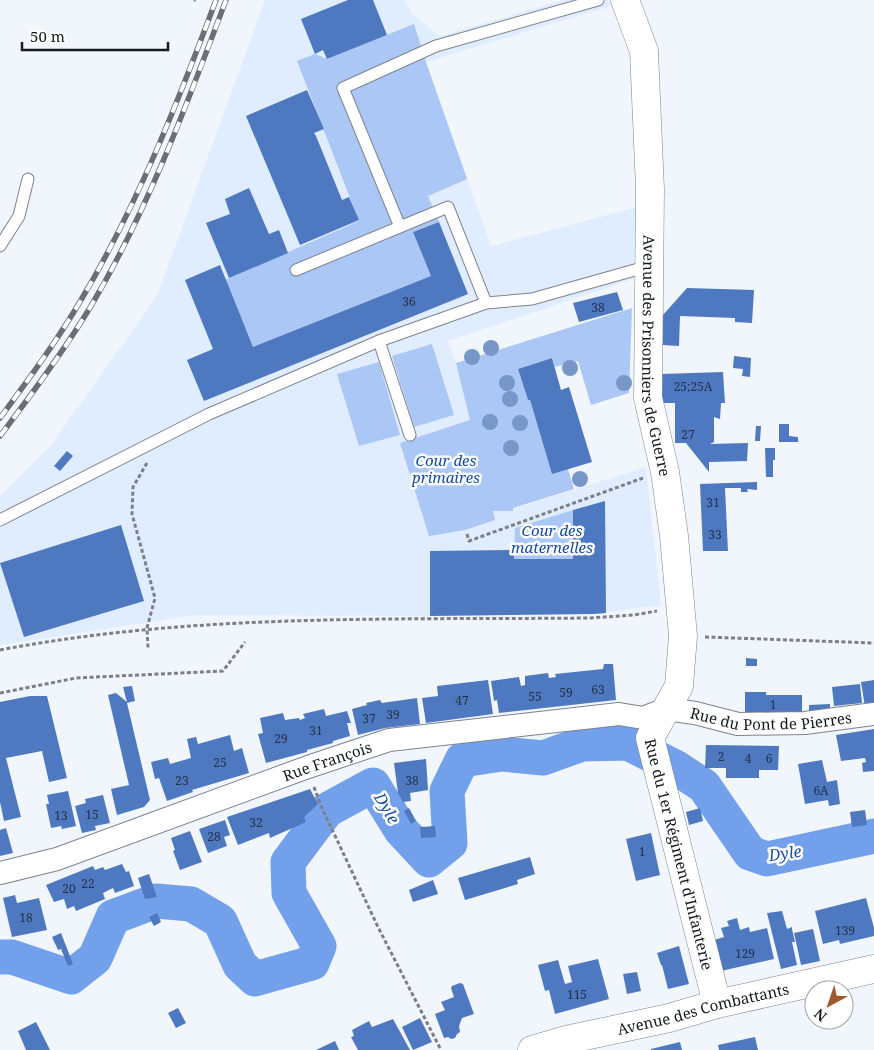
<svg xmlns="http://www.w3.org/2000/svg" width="874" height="1050" viewBox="0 0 874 1050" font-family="'Noto Serif',serif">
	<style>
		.built { fill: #e0ecff }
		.green { fill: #abc7f5 }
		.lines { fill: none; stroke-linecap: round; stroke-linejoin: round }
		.river { stroke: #73a0eb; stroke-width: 35 }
		.building { fill: #4e79c1 }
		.service-casing { stroke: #7d838e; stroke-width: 13 }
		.minor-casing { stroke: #7d838e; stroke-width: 24 }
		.tertiary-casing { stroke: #7d838e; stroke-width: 29 }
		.secondary-casing { stroke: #7d838e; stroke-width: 29 }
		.path { stroke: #7c8085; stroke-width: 3; stroke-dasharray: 4 2.5; stroke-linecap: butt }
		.service { stroke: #fff; stroke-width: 11 }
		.minor { stroke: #fff; stroke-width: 22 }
		.tertiary { stroke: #fff; stroke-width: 28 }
		.secondary { stroke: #fff; stroke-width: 28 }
		.rail-casing { stroke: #6b6e74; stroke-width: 5.5 }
		.rail { stroke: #fff; stroke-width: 4; stroke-dasharray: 11; stroke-linecap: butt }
		.tree { fill: #7797c9 }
		.labels { text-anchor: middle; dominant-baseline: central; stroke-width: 5; stroke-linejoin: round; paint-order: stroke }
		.number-label { font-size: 12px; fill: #243146 }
		.street-label { font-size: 15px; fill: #16191d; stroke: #fff }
		.park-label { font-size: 15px; font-style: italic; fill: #13499f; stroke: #fff }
		.water-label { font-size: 16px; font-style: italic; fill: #1a4fa6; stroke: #fff }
	</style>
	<rect width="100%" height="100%" fill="#f1f6fd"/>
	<polygon class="built" points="265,0 405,0 411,13 440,36 564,0 608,0 611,6 426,62 491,246 637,207 633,279 448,341 456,363 470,420 513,511 513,509 646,467 661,605 594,614 430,616 196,615 0,645 0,496 51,445 157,296"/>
	<g class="green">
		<polygon points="414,24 426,62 467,179 428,196 439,222 413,232 431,276 253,347 225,280 359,221 297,61 315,54 327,59"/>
		<polygon points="632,308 629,393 591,405 578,361 555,367 552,358 518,369 528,400 530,400 552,473 568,469 574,489 513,508 513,511 493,511 495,520 465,530 429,536 400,443 470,420 456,363"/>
		<polygon points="432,344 454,415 414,427 392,356"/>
		<polygon points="379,362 400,435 359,446 337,374"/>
		<polygon points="573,510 573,559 514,559 515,528"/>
	</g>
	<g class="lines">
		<polyline class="river" points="0,957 12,957 71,977 95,958 113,917 156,901 191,904 220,921 240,965 255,979 312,963 319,946 289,893 288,862 327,810 373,785 401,830 429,860 450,843 447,791 462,760 502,754 543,758 582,744 628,743 675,767 704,786 750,853 767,859 874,836"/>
	</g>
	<g class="building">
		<polygon points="348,0 373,0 387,35 327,59 323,50 315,54 301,19"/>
		<polygon points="307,90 324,129 314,133 316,136 342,200 349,197 359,220 300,245 246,116"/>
		<polygon points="249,188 269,234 279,230 288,253 229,278 206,223 230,214 225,199"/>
		<polygon points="439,222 468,294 204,401 187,360 213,349 185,280 220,265 253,347 431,276 413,232"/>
		<polygon points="687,288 754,290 752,323 735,322 735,318 680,316 679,346 662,345 663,315"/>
		<polygon points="617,292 623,310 579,322 573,303"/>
		<polygon points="734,356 751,358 750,377 742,376 743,369 733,368"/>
		<polygon points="552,358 561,390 569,387 592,462 552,474 530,400 528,400 518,369"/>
		<polygon points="723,372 725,403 721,403 720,419 714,417 714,442 710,444 748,443 747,461 709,462 709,472 686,443 675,443 675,403 662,403 662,374"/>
		<polygon points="779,424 789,424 789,436 798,437 798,442 779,442"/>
		<polygon points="756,426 761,426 760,441 755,441"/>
		<polygon points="765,448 775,448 775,460 773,460 773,477 766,477"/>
		<polygon points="67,451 73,456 60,471 54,466"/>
		<polygon points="757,482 757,490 747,489 748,492 741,492 741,488 725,488 728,551 703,551 700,484"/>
		<polygon points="605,501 606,613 594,614 430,616 430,551 514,550 514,559 573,559 573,510"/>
		<polygon points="121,525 144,601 24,637 0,563"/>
		<polygon points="746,658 757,659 757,666 746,666"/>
		<polygon points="604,664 613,664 616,700 499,713 497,700 494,701 491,681 519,677 521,686 525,685 525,676 548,673 549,678 556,677 555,674 603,669"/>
		<polygon points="488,680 493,714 426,723 422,698 438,696 437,686"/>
		<polygon points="874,680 874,706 865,707 861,682"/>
		<polygon points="860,684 862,703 834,706 832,687"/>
		<polygon points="132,686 135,701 127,703 150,800 144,807 117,815 111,789 129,785 108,695 116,693 127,702 123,687"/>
		<polygon points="745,692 766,692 766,695 802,695 802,713 745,713"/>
		<polygon points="30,696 47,696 67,778 49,782 42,751 6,758 21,817 4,821 0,802 0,702"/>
		<polygon points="417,698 420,724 385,728 358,735 352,709 367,705 366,703 380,700 382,703"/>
		<polygon points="830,704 830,711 809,712 809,705"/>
		<polygon points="324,709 326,716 347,711 351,723 347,723 350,736 333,741 333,743 307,750 307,752 266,763 258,734 263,733 260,718 283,713 285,720 299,718 300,720 305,718 303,714"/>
		<polygon points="874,729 874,771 863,772 862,763 866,762 865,758 841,761 836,735"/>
		<polygon points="230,735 234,751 242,748 249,773 192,790 193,792 167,801 159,778 155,779 151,762 168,758 170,764 191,758 187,739 196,737 198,744"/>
		<polygon points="706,745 779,746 778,770 759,770 759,778 726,778 726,768 705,768"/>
		<polygon points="426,759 428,790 410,793 411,801 403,802 398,793 394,763"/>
		<polygon points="822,760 827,782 837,780 840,804 829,806 828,800 805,804 798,764"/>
		<polygon points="310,789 318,804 304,817 306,822 270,838 269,833 238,845 227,817"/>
		<polygon points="68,791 76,826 62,829 61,826 51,828 46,804 49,804 47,795"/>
		<polygon points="103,795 110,823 95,826 96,830 82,833 75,806 86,803 85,799"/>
		<polygon points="409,808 416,821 411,824 404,811"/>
		<polygon points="700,808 703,821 689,825 686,812"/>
		<polygon points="865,810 867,825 852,827 850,812"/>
		<polygon points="225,820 230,835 224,837 227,846 208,853 199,829"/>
		<polygon points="435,826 436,837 421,838 420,827"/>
		<polygon points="6,828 13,853 0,856 0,830"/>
		<polygon points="190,831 202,862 180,870 173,851 175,850 171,838"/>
		<polygon points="651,833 660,875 636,881 626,839"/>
		<polygon points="530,857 535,874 517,880 518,884 465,900 458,878"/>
		<polygon points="122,864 126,872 129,871 134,886 115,893 113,888 103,893 105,899 76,911 74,906 67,909 64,899 54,902 46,885 93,866 95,870 103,867 105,870"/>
		<polygon points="149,874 157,897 145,899 138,878"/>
		<polygon points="433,880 438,894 413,902 409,890"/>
		<polygon points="15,895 17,903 39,898 47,930 12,937 3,898"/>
		<polygon points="866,898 874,928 874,936 840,944 839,940 823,944 815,911"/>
		<polygon points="782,911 787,929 792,927 792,929 795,942 792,942 797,965 781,969 767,913"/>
		<polygon points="157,913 161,922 154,926 149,917"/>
		<polygon points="737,918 740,930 749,927 750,932 767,928 774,959 721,971 714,940 724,937 721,928 729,926 727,921"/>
		<polygon points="813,929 820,961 801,965 794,933"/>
		<polygon points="61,933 73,964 68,966 61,949 58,950 52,937"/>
		<polygon points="679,946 689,984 668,989 662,965 661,965 657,953"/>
		<polygon points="598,959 609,999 555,1014 549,990 545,991 538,965 558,960 565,984 572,982 568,966"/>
		<polygon points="637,972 641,991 627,994 623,974"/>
		<polygon points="460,983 463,984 474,1014 462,1018 459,1026 460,1032 457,1034 455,1038 451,1039 448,1037 444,1038 435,1014 445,1010 441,1002 454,997 451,988 452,986"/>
		<polygon points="178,1008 186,1023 176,1028 168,1013"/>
		<polygon points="420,1018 432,1042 413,1050 402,1027"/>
		<polygon points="393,1019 410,1050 358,1050 351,1037 354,1036 352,1030 369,1021 372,1027"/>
		<polygon points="36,1022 50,1050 26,1050 18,1031"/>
		<polygon points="755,1037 758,1050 719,1050 718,1045"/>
		<polygon points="335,1041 339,1050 316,1050"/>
		<polygon points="680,1042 682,1050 651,1050 651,1049"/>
	</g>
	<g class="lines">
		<defs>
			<g id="service">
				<polyline points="400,227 343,88 436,46 598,0"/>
				<polyline points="0,246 19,216 28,179"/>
				<polyline points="296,270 448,207 486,303"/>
				<polyline points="379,341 410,435"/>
				<polyline points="0,520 209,414 379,341 486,303 532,299 649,266"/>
			</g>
			<g id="minor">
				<path id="s1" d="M 0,873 L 57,859 L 308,767 L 389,740 L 619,714 L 643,718 L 666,709 L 695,713 L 738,724 L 805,723 L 874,714"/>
			</g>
			<g id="tertiary">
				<path id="s2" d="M 625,0 L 644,51 L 650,189 L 648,398 L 665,472 L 674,536 L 683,636 L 679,686 L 650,738 L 717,1004"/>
			</g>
			<g id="secondary">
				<path id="s3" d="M 532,1050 L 566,1040 L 669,1018 L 717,1004 L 874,969"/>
			</g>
		</defs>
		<use href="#service" class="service-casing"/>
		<use href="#minor" class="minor-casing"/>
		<use href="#tertiary" class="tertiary-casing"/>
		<use href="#secondary" class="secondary-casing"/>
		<g class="path">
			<polyline points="194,1 195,0"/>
			<polyline points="147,463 133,487 132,514 155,598 147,628 148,648"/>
			<polyline points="467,534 469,541 643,478"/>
			<polyline points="705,637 874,643"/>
			<path d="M 0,650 C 194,613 393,620 590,618 L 634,615 L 657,611"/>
			<polyline points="0,693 76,678 223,671 245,642"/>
			<polyline points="314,787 321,806 378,927 441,1050"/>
		</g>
		<use href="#service" class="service"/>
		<use href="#minor" class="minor"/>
		<use href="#tertiary" class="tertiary"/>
		<use href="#secondary" class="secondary"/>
		<defs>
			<g id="rail">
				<path d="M 0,418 C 28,380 57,341 81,300 C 137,206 178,102 216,0"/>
				<path d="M 0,436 C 32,394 64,351 91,306 C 148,210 187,104 226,0"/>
			</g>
		</defs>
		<use href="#rail" class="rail-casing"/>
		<use href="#rail" class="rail"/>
	</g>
	<g class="tree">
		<circle cx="491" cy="348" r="8"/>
		<circle cx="472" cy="357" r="8"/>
		<circle cx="570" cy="368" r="8"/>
		<circle cx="507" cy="383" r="8"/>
		<circle cx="624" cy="383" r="8"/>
		<circle cx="510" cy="399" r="8"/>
		<circle cx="490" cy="422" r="8"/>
		<circle cx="520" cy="423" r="8"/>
		<circle cx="511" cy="448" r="8"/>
		<circle cx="580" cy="479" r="8"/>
	</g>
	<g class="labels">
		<g class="number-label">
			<text x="409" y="301">36</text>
			<text x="598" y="307">38</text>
			<text x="693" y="386">25;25A</text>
			<text x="688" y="434">27</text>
			<text x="713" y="502">31</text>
			<text x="715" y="534">33</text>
			<text x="598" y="689">63</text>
			<text x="566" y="692">59</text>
			<text x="535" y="696">55</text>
			<text x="462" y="700">47</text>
			<text x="773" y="704">1</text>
			<text x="393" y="714">39</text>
			<text x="369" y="718">37</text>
			<text x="316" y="730">31</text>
			<text x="281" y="738">29</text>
			<text x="721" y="756">2</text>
			<text x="748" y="758">4</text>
			<text x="769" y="758">6</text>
			<text x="220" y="762">25</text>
			<text x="182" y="780">23</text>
			<text x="412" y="780">38</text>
			<text x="821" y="790">6A</text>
			<text x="92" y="814">15</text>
			<text x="61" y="815">13</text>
			<text x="256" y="822">32</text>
			<text x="214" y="836">28</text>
			<text x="642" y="851">1</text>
			<text x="88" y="883">22</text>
			<text x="69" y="888">20</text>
			<text x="26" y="917">18</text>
			<text x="845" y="930">139</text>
			<text x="745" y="953">129</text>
			<text x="577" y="994">115</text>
		</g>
		<g class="street-label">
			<text stroke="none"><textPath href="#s2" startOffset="360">Avenue des Prisonniers de Guerre</textPath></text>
			<text stroke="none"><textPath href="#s1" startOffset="798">Rue du Pont de Pierres</textPath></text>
			<text stroke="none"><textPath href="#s1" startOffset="346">Rue François</textPath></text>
			<text stroke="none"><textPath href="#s2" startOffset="872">Rue du 1er Régiment d'Infanterie</textPath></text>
			<text stroke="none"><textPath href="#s3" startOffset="176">Avenue des Combattants</textPath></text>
		</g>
		<g class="park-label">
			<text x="446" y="460">Cour des<tspan x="446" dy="17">primaires</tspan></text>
			<text x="552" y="530">Cour des<tspan x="552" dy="17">maternelles</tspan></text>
		</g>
		<g class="water-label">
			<text transform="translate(387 808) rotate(59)">Dyle</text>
			<text transform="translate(785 853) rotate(-8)">Dyle</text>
		</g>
	</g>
	<g transform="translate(829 1005) rotate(220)"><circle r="24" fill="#ffffff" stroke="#a2a3a5"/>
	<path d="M0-4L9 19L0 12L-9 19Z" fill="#9f592f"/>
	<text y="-8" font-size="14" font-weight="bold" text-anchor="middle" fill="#16191d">N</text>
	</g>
	<path d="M22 42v8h146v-8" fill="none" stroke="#16191d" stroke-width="2.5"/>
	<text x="30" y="42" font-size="15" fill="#16191d" stroke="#ffffff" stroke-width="4" paint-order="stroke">50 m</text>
</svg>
